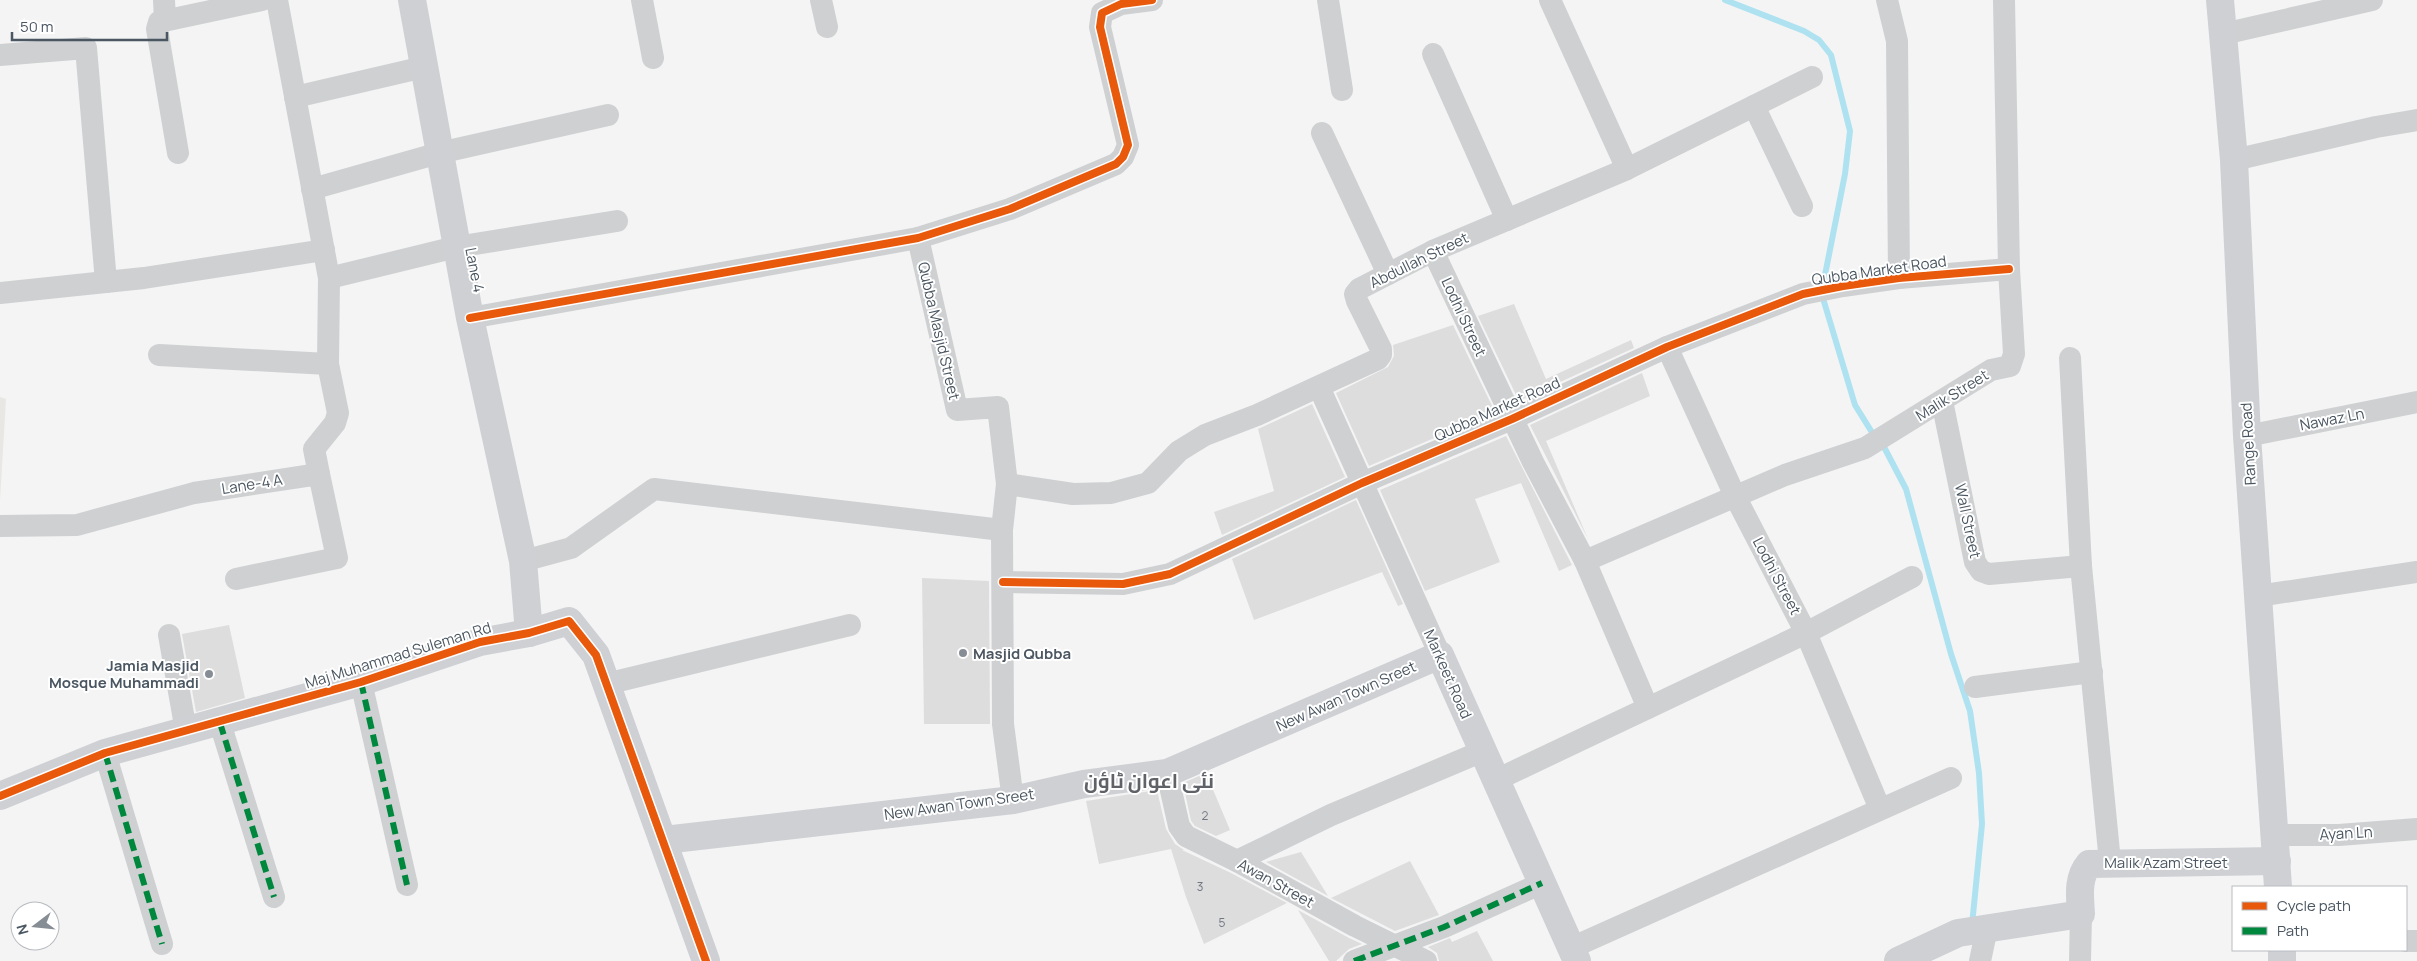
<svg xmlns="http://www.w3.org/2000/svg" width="2417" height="961" viewBox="0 0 2417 961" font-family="Manrope,Cairo,sans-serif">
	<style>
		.commercial { fill: #e8e7e3 }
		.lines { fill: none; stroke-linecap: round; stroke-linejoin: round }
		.stream { stroke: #aee2f0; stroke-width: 6 }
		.building { fill: #ddddde }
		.street { stroke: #ced0d2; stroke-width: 22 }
		.secondary { stroke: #ced0d4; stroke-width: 28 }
		.quiet { stroke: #00873e; stroke-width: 6; stroke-dasharray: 12 6; stroke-linecap: butt }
		.cycleway-casing { stroke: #fff; stroke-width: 11 }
		.cycleway { stroke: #e8590c; stroke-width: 8 }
		.poi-dot { fill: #868d94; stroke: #fff; stroke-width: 2 }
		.labels { text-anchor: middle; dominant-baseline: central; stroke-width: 4; stroke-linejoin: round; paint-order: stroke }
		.number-label { font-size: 12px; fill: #707881 }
		.street-label { font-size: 15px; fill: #4a5661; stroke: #fff }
		.poi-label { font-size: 15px; font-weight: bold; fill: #4a5661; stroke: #fff; text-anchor: start }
		.district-label { font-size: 20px; font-weight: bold; fill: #5f6368; stroke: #fff }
	</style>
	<rect width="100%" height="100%" fill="#f4f4f4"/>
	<polygon class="commercial" points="0,397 6,399 0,500"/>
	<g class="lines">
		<g class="stream">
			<polyline points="1725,0 1804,31 1819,40 1831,55 1850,131 1845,174 1823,285"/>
			<polyline points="1822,295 1855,405 1873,434 1884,447 1906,489 1951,654 1970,711 1979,773 1982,824 1972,925"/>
		</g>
	</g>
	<g class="building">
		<polygon points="1514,304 1546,379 1631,340 1634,348 1519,401 1478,316"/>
		<polygon points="1453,325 1495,412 1369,466 1336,393 1388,367 1394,356 1393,345"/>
		<polygon points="1642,373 1650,396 1546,441 1588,539 1530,425"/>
		<polygon points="1312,404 1345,477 1222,535 1214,512 1274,491 1258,429"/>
		<polygon points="1506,436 1572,565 1559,571 1521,483 1475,499 1500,562 1425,591 1380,490"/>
		<polygon points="1356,500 1403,604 1398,606 1382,572 1254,620 1232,559"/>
		<polygon points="922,578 989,581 990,724 924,724"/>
		<polygon points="229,625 245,698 196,712 182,634"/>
		<polygon points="1206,773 1230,830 1216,836 1195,826 1191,821 1183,783"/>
		<polygon points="1157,790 1166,829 1175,844 1184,850 1182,850 1231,873 1287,903 1204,944 1186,897 1171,849 1099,864 1086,801"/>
		<polygon points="1301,852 1328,896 1266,862"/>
		<polygon points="1410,861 1439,915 1395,931 1331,898"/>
		<polygon points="1298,910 1349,938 1362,944 1349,949 1336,961 1329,961"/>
		<polygon points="1477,931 1493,961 1439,961 1437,953 1428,947 1450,938 1452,942"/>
	</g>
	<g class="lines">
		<g class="street">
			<polyline points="164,0 165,20"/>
			<polyline points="277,0 329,278 328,364 338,413 335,423 314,449 319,474"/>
			<polyline points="642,0 653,58"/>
			<polyline points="821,0 827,27"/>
			<polyline points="1328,0 1342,90"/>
			<polyline points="1550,0 1627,169"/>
			<polyline points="1887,0 1897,41 1899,278"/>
			<polyline points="2223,34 2372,0"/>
			<polyline points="1433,54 1507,220"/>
			<polyline points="0,55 86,48 106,282"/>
			<polyline points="295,97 424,67"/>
			<polyline points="1754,106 1802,206"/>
			<polyline points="1322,133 1388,274"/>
			<polyline points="178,153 157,29 159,22 262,0"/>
			<polyline points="2234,160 2376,127 2417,120"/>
			<polyline points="312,189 439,153 608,115"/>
			<polyline points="918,238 957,410 998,407 1007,484 1002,530 1003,724 1013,800"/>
			<polyline points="1433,251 1533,462 1585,561 1648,708"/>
			<polyline points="329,278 456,247 617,221"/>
			<polyline points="0,293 144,278 324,250"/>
			<polyline points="470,318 918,238 1010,209 1116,164 1123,157 1128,145 1100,27 1102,13 1121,4 1152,0"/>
			<polyline points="1667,347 1735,496 1806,633 1880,809"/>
			<polyline points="159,355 328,364"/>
			<polyline points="2070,358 2081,566 2110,862"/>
			<polyline points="1319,387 1440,655"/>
			<polyline points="1942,401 1975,562 1981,571 1989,574 2081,566"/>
			<polyline points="2247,436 2417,402"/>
			<polyline points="1007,484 1073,494 1111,493 1148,483 1179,451 1205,435 1257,415 1378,359 1381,355 1381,349 1357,301 1355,294 1359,289 1433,251 1627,169 1812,77"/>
			<polyline points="0,526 77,525 194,493 319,474 337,558 236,579"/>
			<polyline points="523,561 571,548 654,489 1002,530"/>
			<polyline points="1585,561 1785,475 1865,448 1991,370 2010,366 2014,354 2009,269 2004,0"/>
			<polyline points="1003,582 1123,584 1170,574 1362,483 1512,419 1667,347 1803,294 1843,286 1899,278 2009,269"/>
			<polyline points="2258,596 2417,572"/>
			<polyline points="169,635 186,731"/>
			<polyline points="361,682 407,885"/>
			<polyline points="606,684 850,625"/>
			<polyline points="1975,687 2092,672"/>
			<polyline points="220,723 274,897"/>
			<polyline points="105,753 162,944"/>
			<polyline points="1167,773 1179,826 1186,836 1237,861 1355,926 1426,961"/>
			<polyline points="1496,780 1806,633 1912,577"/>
			<polyline points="2275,835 2339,835 2417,829"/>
			<polyline points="1237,861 1331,815 1483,751"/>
			<polyline points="2406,941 2417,941"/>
			<polyline points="1571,948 1951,778"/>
			<polyline points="1354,961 1444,927 1542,883"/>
			<polyline points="1980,961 1987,928"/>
			<polyline points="2080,961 2081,914"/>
		</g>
		<g class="secondary">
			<polyline points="412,0 470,318 523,561 529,633"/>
			<polyline points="2220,0 2234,160 2247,436 2278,887"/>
			<polyline points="0,796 105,753 361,682 480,642 529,633 569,621 596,655 706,961"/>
			<polyline points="664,840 1013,800 1084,784 1167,773 1440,655 1577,961"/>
			<polyline points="2282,950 2282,961"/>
			<path d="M 1898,961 L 1958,933 L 2081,914 C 2080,897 2077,878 2089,864 L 2277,861"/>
		</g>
		<g class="quiet">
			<polyline points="361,682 407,885"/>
			<polyline points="220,723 274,897"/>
			<polyline points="105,753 162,944"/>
			<polyline points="1354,961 1444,927 1542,883"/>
		</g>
		<defs>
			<g id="cycleway">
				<polyline points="470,318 918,238 1010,209 1116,164 1123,157 1128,145 1100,27 1102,13 1121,4 1152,0"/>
				<polyline points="1003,582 1123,584 1170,574 1362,483 1512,419 1667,347 1803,294 1843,286 1899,278 2009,269"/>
				<polyline points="0,796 105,753 361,682 480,642 529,633 569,621 596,655 706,961"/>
			</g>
		</defs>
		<use href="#cycleway" class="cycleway-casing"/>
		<use href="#cycleway" class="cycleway"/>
	</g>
	<g class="poi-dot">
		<circle cx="963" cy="653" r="5"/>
		<circle cx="209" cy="674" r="5"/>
	</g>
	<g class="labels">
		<g class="number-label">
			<text x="1205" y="815">2</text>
			<text x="1200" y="886">3</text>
			<text x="1222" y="922">5</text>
		</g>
		<g class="street-label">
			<text transform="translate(1419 260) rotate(-26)">Abdullah Street</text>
			<text transform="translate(475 270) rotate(79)">Lane 4</text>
			<text transform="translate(1879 270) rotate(-8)">Qubba Market Road</text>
			<text transform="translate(1464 317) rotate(65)">Lodhi Street</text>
			<text transform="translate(939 331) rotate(77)">Qubba Masjid Street</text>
			<text transform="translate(1952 395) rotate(-32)">Malik Street</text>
			<text transform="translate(1497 409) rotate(-24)">Qubba Market Road</text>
			<text transform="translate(2332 419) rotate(-11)">Nawaz Ln</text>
			<text transform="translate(2248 444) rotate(-93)">Range Road</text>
			<text transform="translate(252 484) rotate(-9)">Lane-4 A</text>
			<text transform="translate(1968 521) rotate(78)">Wall Street</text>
			<text transform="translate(1777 576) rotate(62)">Lodhi Street</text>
			<text transform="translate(398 655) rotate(-17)">Maj Muhammad Suleman Rd</text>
			<text transform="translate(1448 674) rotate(66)">Markeet Road</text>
			<text transform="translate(1346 696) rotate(-24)">New Awan Town Sreet</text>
			<text transform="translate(959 804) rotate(-8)">New Awan Town Sreet</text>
			<text transform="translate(2346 833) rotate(-3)">Ayan Ln</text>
			<text x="2166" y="862">Malik Azam Street</text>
			<text transform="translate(1276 883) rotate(29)">Awan Street</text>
		</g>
		<g class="poi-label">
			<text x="973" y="653">Masjid Qubba</text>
			<text x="199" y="665" text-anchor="end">Jamia Masjid<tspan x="199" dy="17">Mosque Muhammadi</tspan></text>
		</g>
		<g class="district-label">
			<text x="1149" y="780">نئی اعوان ٹاؤن</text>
		</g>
	</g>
	<rect x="2232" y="886" width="175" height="65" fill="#ffffff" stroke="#b7bbc0"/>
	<rect x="2242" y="902" width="25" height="8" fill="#e8590c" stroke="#b7bbc0"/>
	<text x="2277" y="911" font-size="15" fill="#4a5661">Cycle path</text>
	<rect x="2242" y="927" width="25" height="8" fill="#00873e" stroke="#b7bbc0"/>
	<text x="2277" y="936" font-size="15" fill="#4a5661">Path</text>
	<g transform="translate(35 926) rotate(254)"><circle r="24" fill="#ffffff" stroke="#b7bbc0"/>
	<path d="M0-4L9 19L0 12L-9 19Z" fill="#868d94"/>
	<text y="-8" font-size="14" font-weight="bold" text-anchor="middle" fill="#4a5661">N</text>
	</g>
	<path d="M12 32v8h155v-8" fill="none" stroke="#4a5661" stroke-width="2.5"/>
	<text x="20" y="32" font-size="15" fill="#4a5661" stroke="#ffffff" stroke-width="4" paint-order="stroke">50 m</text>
</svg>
